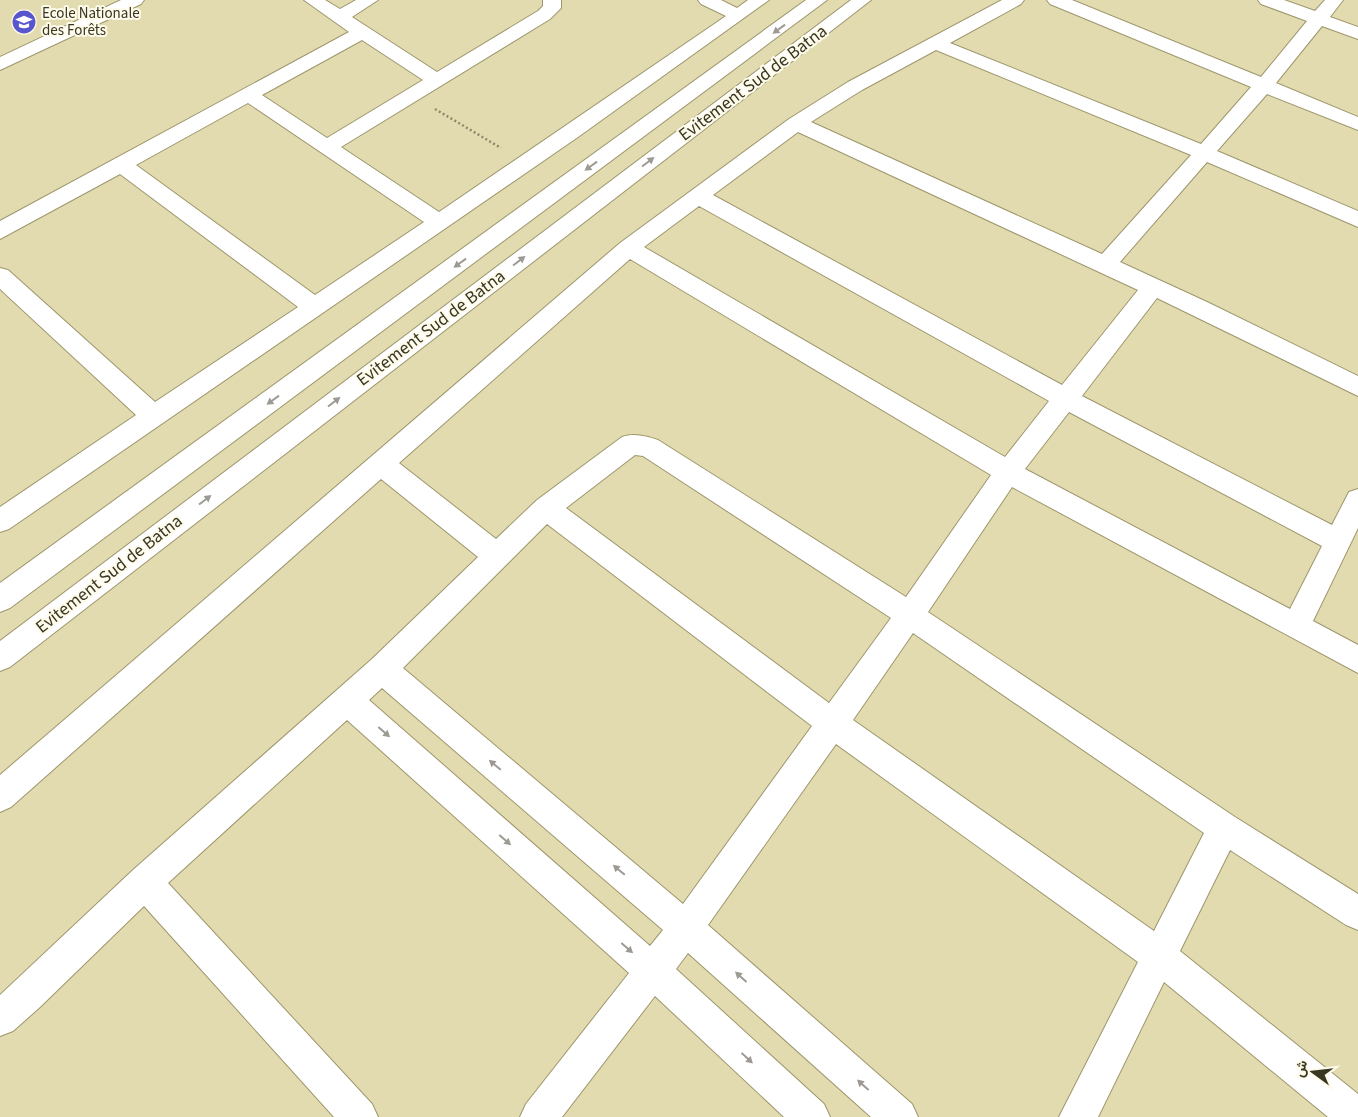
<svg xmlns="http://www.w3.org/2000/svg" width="1358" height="1117" viewBox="0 0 1358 1117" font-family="'Source Sans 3',Vazirmatn,sans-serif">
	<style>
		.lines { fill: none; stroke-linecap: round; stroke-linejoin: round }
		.minor-casing { stroke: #9d966c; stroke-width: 2 }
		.trunk-casing { stroke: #9d966c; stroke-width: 2 }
		.path { stroke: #8e886a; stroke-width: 2.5; stroke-dasharray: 2 2.5; stroke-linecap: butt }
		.minor { fill: #fff; fill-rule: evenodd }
		.trunk { fill: #fff; fill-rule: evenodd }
		.oneway { fill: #9c9a92 }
		.labels { text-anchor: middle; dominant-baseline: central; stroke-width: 4; stroke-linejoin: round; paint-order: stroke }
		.far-poi-label { font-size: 15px; fill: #393624; stroke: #fefbea; text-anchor: start }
		.street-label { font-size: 18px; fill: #393624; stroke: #fefbea }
	</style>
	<rect width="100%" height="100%" fill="#e3dbb0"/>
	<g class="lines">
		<defs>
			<g id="minor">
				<polygon points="121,0 144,0 141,4 0,70 0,57"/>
				<path d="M 304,0 L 325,0 L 340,9 L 356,0 L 378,0 L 352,17 L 437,72 L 538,11 L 543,6 L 543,0 L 561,0 L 561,8 L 550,19 L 341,147 L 439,212 L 726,16 L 701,4 L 698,0 L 721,0 L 737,8 L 748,0 L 769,0 L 578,137 L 9,529 L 0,532 L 0,507 L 136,415 L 0,289 L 0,268 L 8,270 L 155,402 L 298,307 L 120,174 L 0,239 L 0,221 L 349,32 ZM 362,40 L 423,80 L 327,138 L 262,95 ZM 248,103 L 424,222 L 315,295 L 136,165 Z"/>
				<path d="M 1002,0 L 1024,0 L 1021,4 L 950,43 L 1201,144 L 1251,87 L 1050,4 L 1047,0 L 1072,0 L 1261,77 L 1307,21 L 1261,4 L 1258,0 L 1284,0 L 1315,11 L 1325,0 L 1343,0 L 1330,17 L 1358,27 L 1358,39 L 1322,26 L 1276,83 L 1358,117 L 1358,130 L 1267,94 L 1217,151 L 1358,211 L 1358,227 L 1207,162 L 1120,262 L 1207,302 L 1358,376 L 1358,396 L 1157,298 L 1082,396 L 1332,525 L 1349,492 L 1358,489 L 1358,528 L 1313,621 L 1358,645 L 1358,673 L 1012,487 L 928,612 L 1235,817 L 1358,894 L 1358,930 L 1346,925 L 1230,850 L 1180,951 L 1358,1094 L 1358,1117 L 1328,1117 L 1164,982 L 1098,1117 L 1059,1117 L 1138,962 L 836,744 L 708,925 L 912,1104 L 918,1117 L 871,1117 L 688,953 L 676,969 L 824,1104 L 830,1117 L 784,1117 L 655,996 L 562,1117 L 520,1117 L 526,1104 L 629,973 L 347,720 L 168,883 L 372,1104 L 378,1117 L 334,1117 L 144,906 L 40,1007 L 13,1031 L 0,1036 L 0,995 L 133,870 L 372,659 L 478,557 L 381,479 L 11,807 L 0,812 L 0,775 L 620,243 L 789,119 L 848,82 ZM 936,50 L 1191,155 L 1102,254 L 811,122 L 862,90 ZM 798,132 L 1097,271 L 1138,290 L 1062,385 L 713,195 ZM 699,206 L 1049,401 L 1005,457 L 644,247 ZM 630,259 L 991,475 L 906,597 L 658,440 C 646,436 634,433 622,437 L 537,500 L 496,539 L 399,463 ZM 1069,412 L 1322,546 L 1290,609 L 1025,469 ZM 635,455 L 643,456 L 891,618 L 829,703 L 566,508 ZM 547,524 L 812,726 L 683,904 L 403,668 ZM 913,633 L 1204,833 L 1154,931 L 853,720 ZM 382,688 L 663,930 L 650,946 L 369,700 Z"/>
			</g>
			<g id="trunk">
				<polygon points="806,0 827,0 10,608 0,612 0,583"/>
				<polygon points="851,0 871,0 10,667 0,671 0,641"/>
			</g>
		</defs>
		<use href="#minor" class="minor-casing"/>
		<use href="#trunk" class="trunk-casing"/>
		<polyline class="path" points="435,109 501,148"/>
		<use href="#minor" class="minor"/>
		<use href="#trunk" class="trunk"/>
	</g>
	<defs><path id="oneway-solid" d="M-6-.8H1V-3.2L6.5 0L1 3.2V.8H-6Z" transform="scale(1.25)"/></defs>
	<g class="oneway">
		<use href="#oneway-solid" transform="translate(779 29) rotate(144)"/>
		<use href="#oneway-solid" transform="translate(648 162) rotate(-37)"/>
		<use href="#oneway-solid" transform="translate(591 166) rotate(144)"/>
		<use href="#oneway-solid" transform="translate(519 261) rotate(-37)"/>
		<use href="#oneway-solid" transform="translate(460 263) rotate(144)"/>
		<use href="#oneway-solid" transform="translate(273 400) rotate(144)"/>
		<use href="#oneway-solid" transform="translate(334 402) rotate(-37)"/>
		<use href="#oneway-solid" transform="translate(205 500) rotate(-37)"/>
		<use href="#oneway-solid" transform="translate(384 732) rotate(41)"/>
		<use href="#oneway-solid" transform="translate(495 765) rotate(-140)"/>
		<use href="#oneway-solid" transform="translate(505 840) rotate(41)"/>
		<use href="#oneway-solid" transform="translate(619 870) rotate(-140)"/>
		<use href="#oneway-solid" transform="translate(627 948) rotate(41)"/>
		<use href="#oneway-solid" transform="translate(741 977) rotate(-138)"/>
		<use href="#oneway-solid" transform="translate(747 1058) rotate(43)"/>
		<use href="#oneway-solid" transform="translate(863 1085) rotate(-138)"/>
	</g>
	<defs>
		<symbol id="university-disc" viewBox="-11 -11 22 22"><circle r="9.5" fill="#5856cd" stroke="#fefbea"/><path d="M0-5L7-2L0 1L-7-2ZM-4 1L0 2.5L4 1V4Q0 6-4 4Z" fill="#fff"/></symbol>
	</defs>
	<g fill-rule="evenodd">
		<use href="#university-disc" x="10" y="8" width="28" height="28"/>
	</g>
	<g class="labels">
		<g class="far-poi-label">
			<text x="42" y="13">Ecole Nationale<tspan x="42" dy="17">des Forêts</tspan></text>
		</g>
		<g class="street-label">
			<text transform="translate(753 83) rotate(-37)">Evitement Sud de Batna</text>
			<text transform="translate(431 328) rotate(-37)">Evitement Sud de Batna</text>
			<text transform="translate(109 574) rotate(-38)">Evitement Sud de Batna</text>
		</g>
	</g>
	<g transform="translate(1313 1072) rotate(285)" stroke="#fefbea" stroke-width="4" paint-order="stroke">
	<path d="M0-4L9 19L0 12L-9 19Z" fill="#393624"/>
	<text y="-8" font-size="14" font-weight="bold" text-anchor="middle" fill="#393624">ش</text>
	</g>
</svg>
